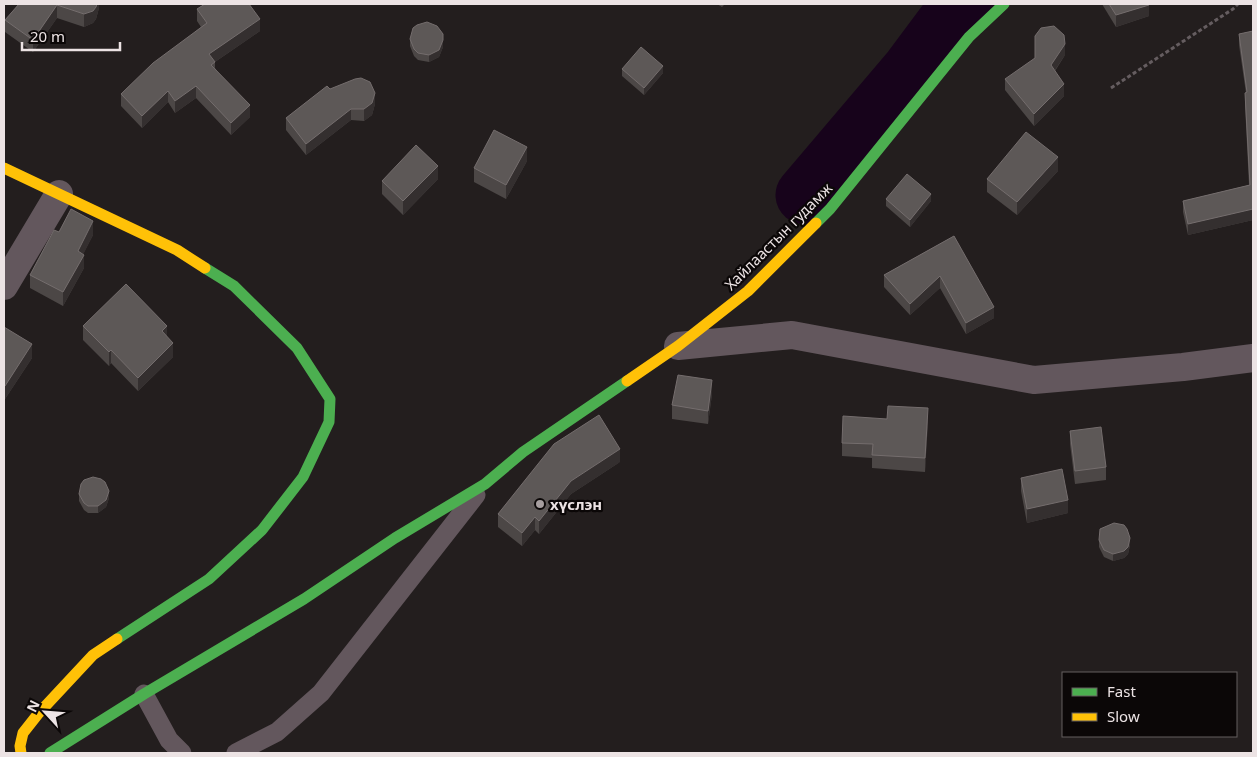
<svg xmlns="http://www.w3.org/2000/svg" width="1257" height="757" viewBox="0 0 1257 757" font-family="'Noto Sans',sans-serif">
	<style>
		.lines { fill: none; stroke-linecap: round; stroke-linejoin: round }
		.river { stroke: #17031b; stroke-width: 59 }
		.path { stroke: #655d60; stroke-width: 3; stroke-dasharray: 4 2.5; stroke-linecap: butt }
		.lane { stroke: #63575d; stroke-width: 19 }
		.street { stroke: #63575d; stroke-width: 28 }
		.fast { stroke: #4caf50; stroke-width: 11 }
		.slow { stroke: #ffc107; stroke-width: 11 }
		.wall { fill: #4c4746 }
		.shaded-wall { fill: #342f2f }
		.building { fill: #5d5857; stroke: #746d6d }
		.poi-dot { fill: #a69e9f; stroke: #0b0707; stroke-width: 2 }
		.labels { text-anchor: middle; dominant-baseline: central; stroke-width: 4.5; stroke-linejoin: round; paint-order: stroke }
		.street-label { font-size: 15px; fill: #ece3e4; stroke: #0b0707 }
		.poi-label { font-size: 15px; font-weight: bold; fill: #ece3e4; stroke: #0b0707; text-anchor: start }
	</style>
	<rect width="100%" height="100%" fill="#231e1e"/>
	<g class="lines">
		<polyline class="river" points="805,195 912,69 950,18 965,4"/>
		<polyline class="path" points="1111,88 1233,9 1238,4"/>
		<g class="lane">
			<polyline points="144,694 169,740 182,753"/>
			<polyline points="236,753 277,732 321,693 476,495"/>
		</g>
		<g class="street">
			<polyline points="4,286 59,194"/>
			<polyline points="678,346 792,335 1034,380 1183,367 1253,358"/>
		</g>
		<g class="fast">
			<polyline points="816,223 830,209 969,37 1004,4"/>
			<polyline points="117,639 209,579 262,530 303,477 329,422 330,399 297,348 234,286 205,268"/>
			<polyline points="50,753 144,694 304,599 395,538 485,484 523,452 627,381"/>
		</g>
		<g class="slow">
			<polyline points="4,168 177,250 205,268"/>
			<polyline points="627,381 678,346 748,291 816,223"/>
			<polyline points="21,753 20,746 23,733 38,714 93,655 117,639"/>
		</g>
	</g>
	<g class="wall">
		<polygon points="19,4 99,4 99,8 96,19 93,23 84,27 57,18 33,52 5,32 5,20"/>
		<polygon points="717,4 725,4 722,7"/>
		<polygon points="1102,4 1148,4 1149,16 1116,27"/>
		<polygon points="197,9 260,31 215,62 215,68 250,117 231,135 196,98 175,113 168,102 142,128 121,106 121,94 201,27 197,21"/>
		<polygon points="1253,31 1253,220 1188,235 1183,212 1183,201 1249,185 1245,105 1245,93 1246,93 1239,45 1239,34"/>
		<polygon points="410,39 443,47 439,57 429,62 418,60 414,56 410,46"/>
		<polygon points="1065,55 1055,71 1064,96 1034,126 1005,90 1005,79"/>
		<polygon points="622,69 663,73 644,95 622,76"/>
		<polygon points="330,89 375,104 372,115 364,121 351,120 306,155 286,130 286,118"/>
		<polygon points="527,161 506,199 474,182 474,168"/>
		<polygon points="1058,171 1017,215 987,192 987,179"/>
		<polygon points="438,179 403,215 382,194 382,181"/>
		<polygon points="886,199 931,201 910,227 886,206"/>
		<polygon points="59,232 93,235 83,254 84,268 63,306 30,288 30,275"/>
		<polygon points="954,236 994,318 966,334 940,288 910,315 884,287 884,275"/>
		<polygon points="83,326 167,337 173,357 138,391 111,363 109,366 83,340"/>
		<polygon points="4,327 32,358 5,399 4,398"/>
		<polygon points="712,394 708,424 672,419 672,405"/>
		<polygon points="928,421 925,472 872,468 872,458 842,456 842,443"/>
		<polygon points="1070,431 1106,467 1106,480 1075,484 1070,444"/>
		<polygon points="620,462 571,494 539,534 535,530 522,546 498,527 498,514"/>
		<polygon points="1021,478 1068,513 1027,523 1021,491"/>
		<polygon points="79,494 109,498 106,507 98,513 88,513 84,510 79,501"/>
		<polygon points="1099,540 1130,545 1128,554 1124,558 1113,561 1104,557 1099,547"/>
	</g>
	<g class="shaded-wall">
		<polygon points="97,4 99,4 99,8 96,19 93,23 84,27 84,14"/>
		<polygon points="57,5 57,18 33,52 33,40"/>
		<polygon points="1149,5 1149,16 1116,27 1116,15"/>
		<polygon points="260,19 260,31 209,66 209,54"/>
		<polygon points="443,40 443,47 439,57 429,62 429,55"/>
		<polygon points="1065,44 1065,55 1051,76 1051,65"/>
		<polygon points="663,66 663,73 644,95 644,88"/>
		<polygon points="1064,84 1064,96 1034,126 1034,114"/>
		<polygon points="196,86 196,98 175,113 175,101"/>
		<polygon points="168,91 168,102 142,128 142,116"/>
		<polygon points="375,93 375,104 372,115 364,121 364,109"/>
		<polygon points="250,105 250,117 231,135 231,123"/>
		<polygon points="351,109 351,120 306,155 306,144"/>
		<polygon points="527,147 527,161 506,199 506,185"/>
		<polygon points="1058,157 1058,171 1017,215 1017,202"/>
		<polygon points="438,166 438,179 403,215 403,201"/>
		<polygon points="931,194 931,201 910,227 910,220"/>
		<polygon points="1253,209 1253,220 1188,235 1188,224"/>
		<polygon points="93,221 93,235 78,265 78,251"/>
		<polygon points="84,255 84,268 63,306 63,292"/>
		<polygon points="940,276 940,288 910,315 910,304"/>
		<polygon points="994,307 994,318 966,334 966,323"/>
		<polygon points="167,326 167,340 162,331"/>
		<polygon points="173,343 173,357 138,391 138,378"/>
		<polygon points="32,344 32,358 5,399 5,386"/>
		<polygon points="111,350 111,363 109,366 109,352"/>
		<polygon points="712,380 712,394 708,424 708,411"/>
		<polygon points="928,408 928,421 925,472 925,458"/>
		<polygon points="620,449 620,462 571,494 539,534 539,521 571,481"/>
		<polygon points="109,491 109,498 106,507 98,513 98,506"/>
		<polygon points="1068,500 1068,513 1027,523 1027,509"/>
		<polygon points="535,517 535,530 522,546 522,533"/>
		<polygon points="1130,538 1130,545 1128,554 1124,558 1113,561 1113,554"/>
	</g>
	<g class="building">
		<polygon points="19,4 97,4 96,7 93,11 84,14 57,5 33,40 5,20"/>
		<polygon points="205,4 249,4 260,19 209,54 215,62 211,65 250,105 231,123 196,86 175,101 168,91 142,116 121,94 153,63 207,23 197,9"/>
		<polygon points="1109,4 1148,4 1149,5 1116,15"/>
		<polygon points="427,22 437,26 443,34 443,40 439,50 429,55 418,53 414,49 410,39 413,28 417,25"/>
		<polygon points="1054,26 1064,35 1065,44 1051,65 1064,84 1034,114 1005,79 1035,58 1035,36 1041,28"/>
		<polygon points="1253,31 1253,209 1188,224 1183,201 1250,185 1245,93 1247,92 1239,34"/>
		<polygon points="641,47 663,66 644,88 622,69"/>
		<polygon points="361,78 370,82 375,93 372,103 364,109 351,109 306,144 286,118 327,86 330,89 355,79"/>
		<polygon points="494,130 527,147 506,185 474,168"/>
		<polygon points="1026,132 1058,157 1017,202 987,179"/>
		<polygon points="416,145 438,166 403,201 382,181"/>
		<polygon points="907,174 931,194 910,220 886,199"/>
		<polygon points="71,209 93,221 78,251 84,255 63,292 30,275 54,230 59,232"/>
		<polygon points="954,236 994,307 966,323 940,276 910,304 884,275"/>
		<polygon points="126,284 167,326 162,331 173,343 138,378 111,350 109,352 83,326"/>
		<polygon points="4,327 32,344 5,386 4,385"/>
		<polygon points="678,375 712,380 708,411 672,405"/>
		<polygon points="888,406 928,408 925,458 872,455 873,444 842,443 843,416 887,419"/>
		<polygon points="599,415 620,449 571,481 539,521 535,517 522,533 498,514 554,444"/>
		<polygon points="1101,427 1106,467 1075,471 1070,431"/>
		<polygon points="1062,469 1068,500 1027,509 1021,478"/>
		<polygon points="93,477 101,479 105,482 109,491 106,500 98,506 88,506 84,503 79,494 81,484 84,480"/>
		<polygon points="1114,523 1124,525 1127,529 1130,538 1128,547 1124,551 1113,554 1104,550 1099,540 1100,529"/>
	</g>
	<circle class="poi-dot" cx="540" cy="504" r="5"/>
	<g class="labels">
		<g class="street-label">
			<text transform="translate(778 236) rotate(-45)">Хайлаастын гудамж</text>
		</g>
		<g class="poi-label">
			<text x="550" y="504">хүслэн</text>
		</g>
	</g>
	<rect width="1257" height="757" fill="none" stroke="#ece3e4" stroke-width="10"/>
	<rect x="1062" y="672" width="175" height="65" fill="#0b0707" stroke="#655f5f"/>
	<rect x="1072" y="688" width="25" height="8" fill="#4caf50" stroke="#655f5f"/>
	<text x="1107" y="697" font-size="15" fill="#ece3e4">Fast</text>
	<rect x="1072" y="713" width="25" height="8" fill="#ffc107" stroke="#655f5f"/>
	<text x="1107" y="722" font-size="15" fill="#ece3e4">Slow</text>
	<g transform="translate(45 712) rotate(296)" stroke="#0b0707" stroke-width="4" paint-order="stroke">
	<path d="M0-4L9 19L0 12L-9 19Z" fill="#ece3e4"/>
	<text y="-8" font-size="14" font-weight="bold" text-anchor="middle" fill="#ece3e4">N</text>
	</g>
	<path d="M22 42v8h98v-8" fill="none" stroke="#ece3e4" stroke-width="2.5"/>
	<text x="30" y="42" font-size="15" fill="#ece3e4" stroke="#0b0707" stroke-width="4" paint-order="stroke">20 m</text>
</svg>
